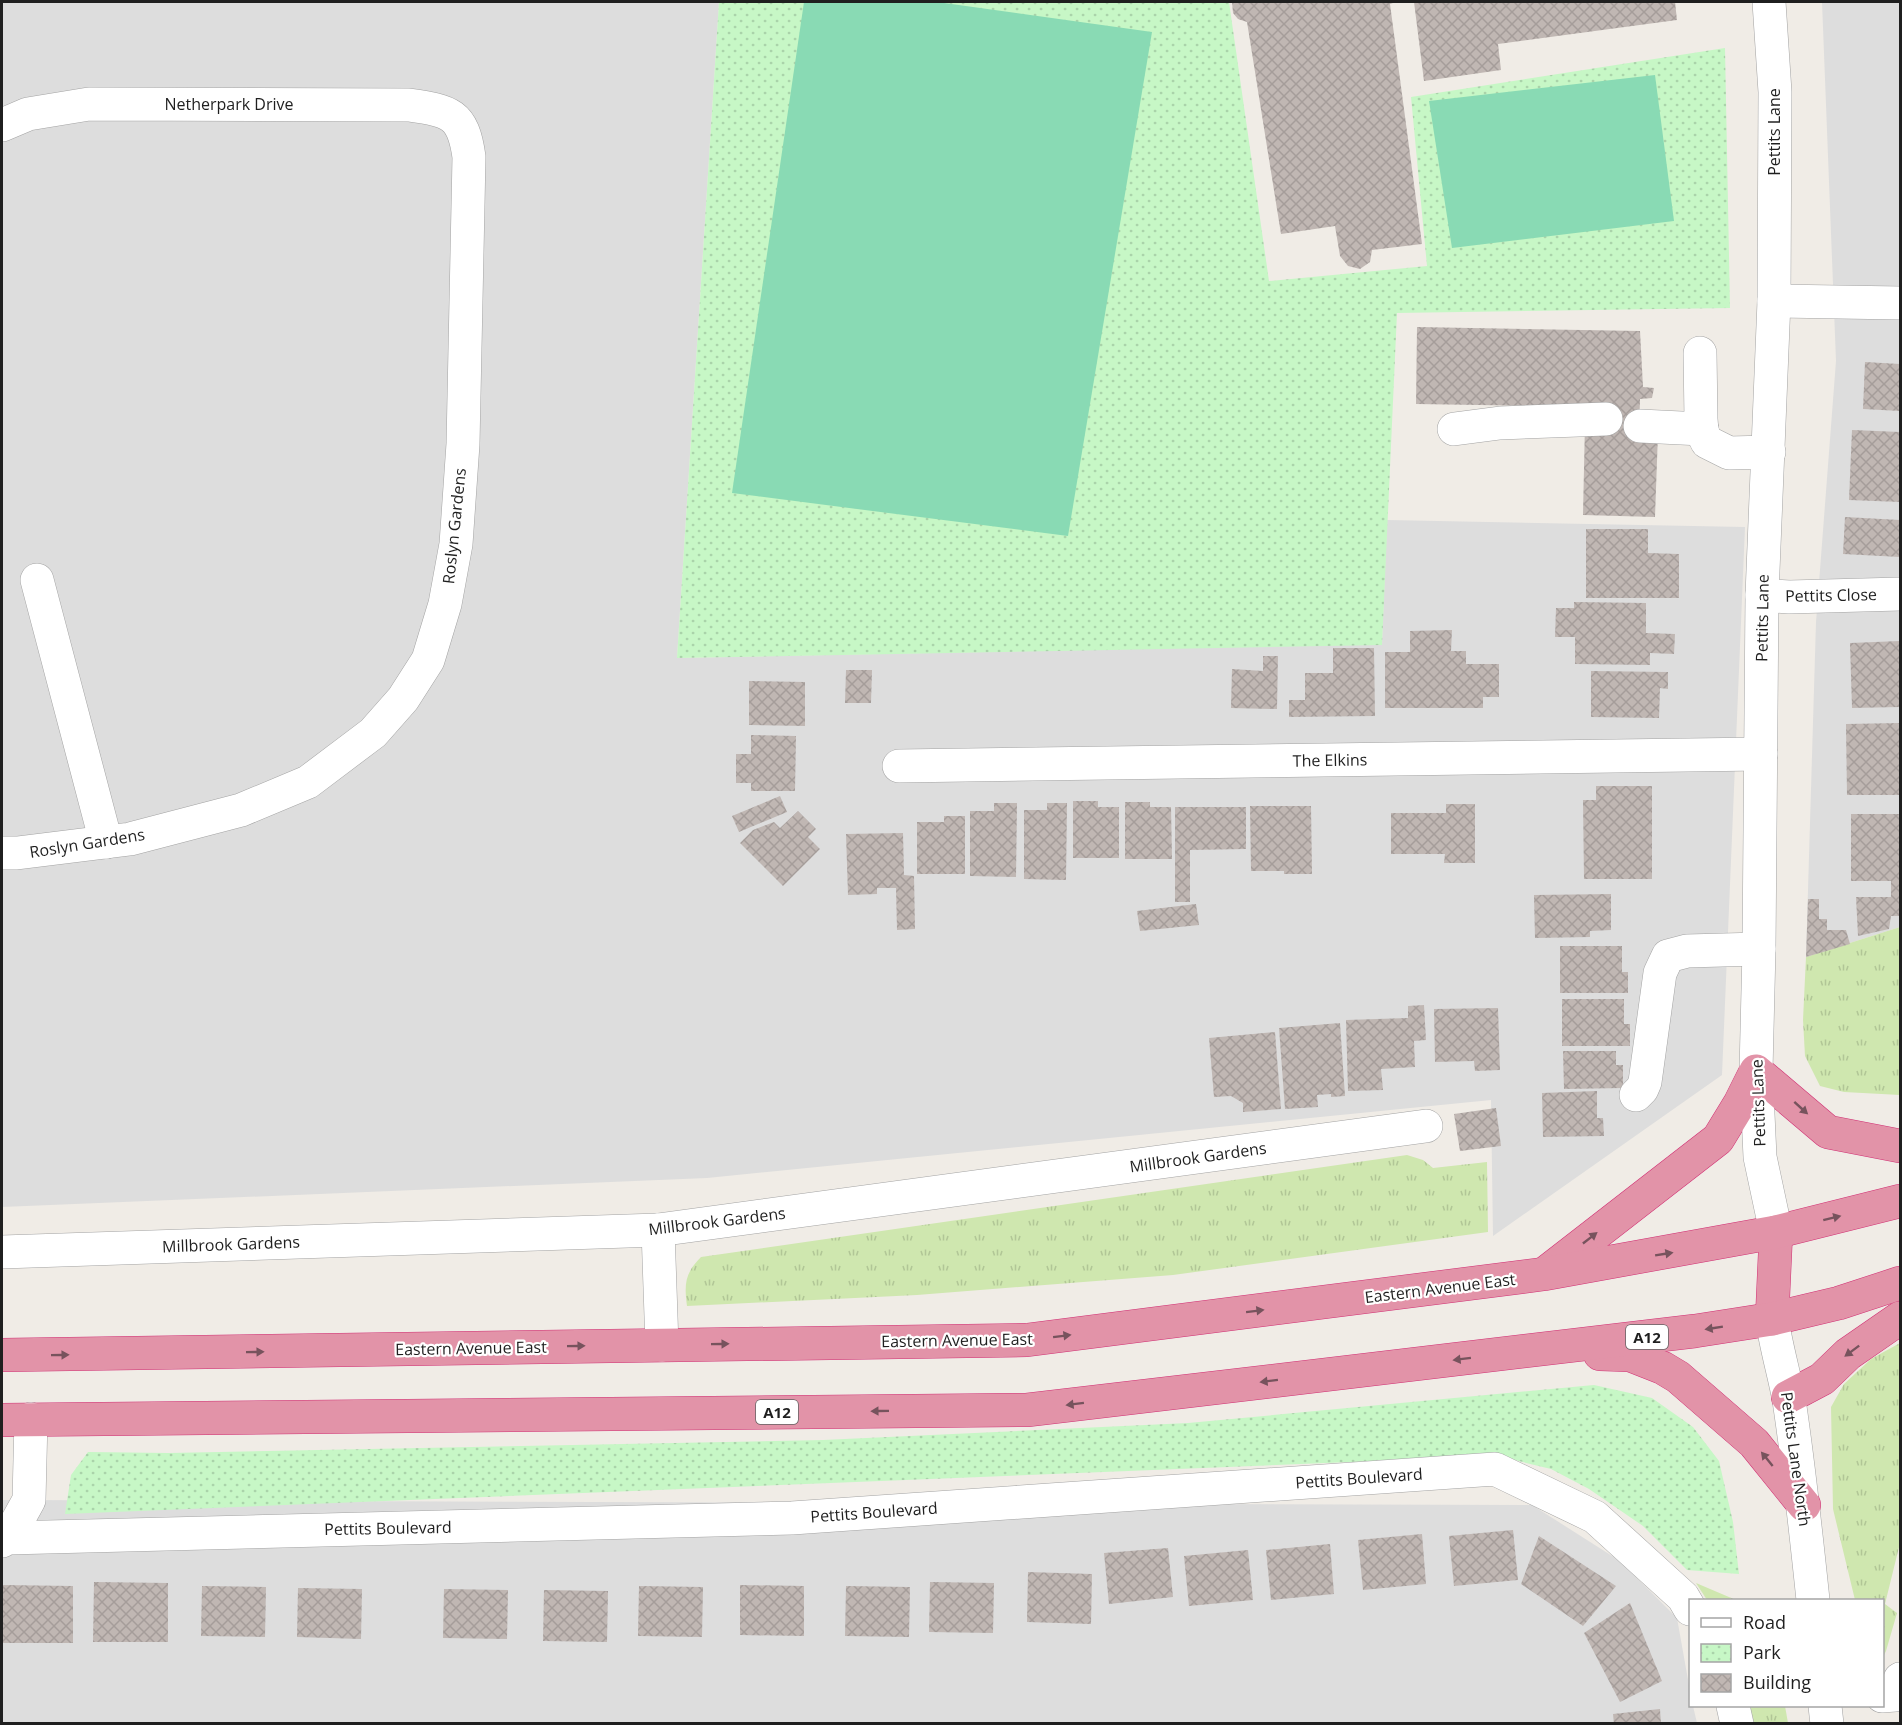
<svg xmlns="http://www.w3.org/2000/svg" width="1902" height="1725" viewBox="0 0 1902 1725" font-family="'Open Sans',sans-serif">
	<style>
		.residential { fill: #ddd }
		.grass { fill: url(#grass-tufts) }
		.park { fill: url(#park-dots) }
		.pitch { fill: #89dab4 }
		.building { fill: url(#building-cross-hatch) }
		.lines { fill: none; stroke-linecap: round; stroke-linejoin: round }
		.minor-casing { stroke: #a3a3a3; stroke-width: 34 }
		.highway-casing { stroke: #d13074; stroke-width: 34 }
		.minor { stroke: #fff; stroke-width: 33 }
		.highway { stroke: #e293a8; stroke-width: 33 }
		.oneway { fill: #77535d }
		.labels { text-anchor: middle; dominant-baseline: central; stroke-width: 4.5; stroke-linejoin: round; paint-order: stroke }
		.shield { fill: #fff; stroke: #626262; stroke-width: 1.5 }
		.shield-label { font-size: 15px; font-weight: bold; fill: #1f1f1f }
		.street-label { font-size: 16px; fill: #1f1f1f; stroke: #fff }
	</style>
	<defs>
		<pattern id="grass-tufts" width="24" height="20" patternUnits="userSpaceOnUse" patternTransform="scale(1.5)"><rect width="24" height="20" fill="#cfe7af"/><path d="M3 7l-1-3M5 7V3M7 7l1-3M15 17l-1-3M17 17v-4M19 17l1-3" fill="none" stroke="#b1c696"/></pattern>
		<pattern id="park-dots" width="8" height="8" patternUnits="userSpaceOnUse" patternTransform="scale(1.5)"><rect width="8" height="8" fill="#c7f7c6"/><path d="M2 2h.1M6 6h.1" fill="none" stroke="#aad3aa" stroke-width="1.8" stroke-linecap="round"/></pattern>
		<pattern id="building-cross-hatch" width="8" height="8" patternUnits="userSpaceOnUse" patternTransform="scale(1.5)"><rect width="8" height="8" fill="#c0b7b3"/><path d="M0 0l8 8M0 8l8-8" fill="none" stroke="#a59d9a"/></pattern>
	</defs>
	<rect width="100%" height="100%" fill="#f0ece6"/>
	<g class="residential">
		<polygon points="2,2 719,2 677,658 1382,644 1387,520 1745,527 1722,1075 1493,1236 1491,1100 707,1178 2,1207"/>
		<polygon points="1822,2 1900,2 1900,927 1806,957 1816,622 1836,361"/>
		<polygon points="2,1500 1532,1505 1620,1561 1677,1618 1690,1691 1690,1706 1693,1706 1697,1723 2,1724"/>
	</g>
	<g class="grass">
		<polygon points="1900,927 1900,1095 1844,1092 1820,1086 1805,1056 1803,1020 1806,957"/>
		<path d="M 1407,1155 L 1423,1160 L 1433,1168 L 1487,1162 L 1488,1232 L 1173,1275 L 917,1295 L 687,1306 C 684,1284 685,1273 701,1257 Z"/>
		<polygon points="1900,1343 1900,1543 1885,1604 1897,1613 1886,1651 1883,1657 1882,1600 1855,1600 1833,1509 1831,1407 1844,1384 1871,1359"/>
		<polygon points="1696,1583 1736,1600 1707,1600"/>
		<polygon points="1746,1706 1785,1706 1788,1723 1748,1723"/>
	</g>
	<g class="park">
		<polygon points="719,2 1229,2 1269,281 1427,266 1411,97 1725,48 1730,308 1397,313 1382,645 677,658"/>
		<polygon points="1594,1385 1652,1398 1693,1427 1719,1461 1733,1522 1739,1574 1687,1570 1643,1526 1589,1489 1551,1469 1498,1456 65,1514 71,1475 88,1452 169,1453 823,1440 1188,1423"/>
	</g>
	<g class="pitch">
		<polygon points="804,2 937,2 1152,32 1068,536 732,493"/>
		<polygon points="1655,75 1674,221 1452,248 1429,101"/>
	</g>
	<g class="building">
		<polygon points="1232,2 1396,2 1390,4 1422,244 1372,250 1370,262 1360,269 1348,266 1340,256 1335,226 1281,234 1247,22 1238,19 1233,13"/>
		<polygon points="1414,2 1675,2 1677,20 1498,44 1501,70 1424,81"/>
		<polygon points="1417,327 1640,331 1643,387 1654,388 1652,398 1640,399 1639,433 1658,433 1655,517 1583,515 1585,422 1604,407 1416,404"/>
		<polygon points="1865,362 1900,364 1900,411 1863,409"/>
		<polygon points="1852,430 1900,432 1900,502 1849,500"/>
		<polygon points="1845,517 1900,520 1900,557 1843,554"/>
		<polygon points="1586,529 1648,529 1648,553 1679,554 1679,598 1586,598"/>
		<polygon points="1574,602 1646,603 1646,633 1675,634 1674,654 1650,653 1650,665 1575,664 1575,637 1555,637 1556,608 1574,608"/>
		<polygon points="1452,630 1451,651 1466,651 1466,664 1499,664 1499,697 1483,697 1483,708 1385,708 1385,652 1410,652 1410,631"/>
		<polygon points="1900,641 1900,707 1852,708 1850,643"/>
		<polygon points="1333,648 1374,648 1375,716 1289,717 1289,700 1305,700 1305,673 1333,673"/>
		<polygon points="1263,656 1278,656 1277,709 1231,708 1232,669 1263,671"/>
		<polygon points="846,670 872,670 871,703 845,703"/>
		<polygon points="1591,671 1668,672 1668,689 1660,688 1659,718 1591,717"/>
		<polygon points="749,681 805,682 805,726 749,725"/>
		<polygon points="1900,723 1900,795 1847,795 1846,724"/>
		<polygon points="751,735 796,736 795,791 751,791 751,783 736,783 736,754 751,754"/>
		<polygon points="1596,786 1652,786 1652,879 1584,879 1583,800 1596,800"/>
		<polygon points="780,796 787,812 739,832 732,816"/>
		<polygon points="1073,801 1098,801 1098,807 1119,807 1119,858 1073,858"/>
		<polygon points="1125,802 1150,802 1150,807 1171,807 1172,859 1125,859"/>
		<polygon points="994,803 1017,803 1016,877 970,876 970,811 994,811"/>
		<polygon points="1047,803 1067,803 1066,880 1024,879 1024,810 1047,810"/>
		<polygon points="1446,804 1475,804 1475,863 1444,863 1445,854 1391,854 1391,813 1446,813"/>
		<polygon points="1250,806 1311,806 1312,874 1284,874 1284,871 1251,871"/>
		<polygon points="1175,807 1246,807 1246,849 1190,850 1190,902 1175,902"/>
		<polygon points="798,811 816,829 808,837 820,849 783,886 740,843 753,830 774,822 780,828"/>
		<polygon points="1851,814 1900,814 1900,916 1891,916 1889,929 1858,936 1856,897 1891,897 1891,881 1851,881"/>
		<polygon points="944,816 965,816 965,874 917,874 917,822 944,822"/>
		<polygon points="903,833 904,875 914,876 915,929 897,930 896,888 877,888 877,894 848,895 846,834"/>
		<polygon points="1611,894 1611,930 1590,931 1590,937 1535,938 1534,895"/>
		<polygon points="1808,899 1819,899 1819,919 1827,919 1827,930 1846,930 1850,944 1806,957"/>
		<polygon points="1196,904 1199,925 1140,931 1137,911"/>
		<polygon points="1560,946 1622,946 1622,972 1628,972 1628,993 1560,993"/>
		<polygon points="1562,999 1624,999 1624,1024 1630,1024 1630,1046 1562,1046"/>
		<polygon points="1424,1005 1426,1040 1414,1041 1415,1067 1381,1069 1383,1090 1348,1091 1346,1020 1408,1018 1408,1006"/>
		<polygon points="1498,1008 1500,1070 1475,1071 1474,1061 1435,1062 1434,1009"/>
		<polygon points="1340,1023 1345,1096 1331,1097 1331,1094 1317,1095 1318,1107 1285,1109 1279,1028"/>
		<polygon points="1275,1032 1281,1109 1243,1112 1243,1103 1231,1096 1214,1097 1209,1038"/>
		<polygon points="1563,1051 1616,1051 1616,1065 1623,1065 1623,1088 1564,1089"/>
		<polygon points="1597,1091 1597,1118 1603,1118 1604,1136 1543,1137 1542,1093"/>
		<polygon points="1496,1108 1501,1146 1460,1151 1454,1114"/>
		<polygon points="1513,1530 1518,1580 1454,1586 1449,1536"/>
		<polygon points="1422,1534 1426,1584 1363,1590 1358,1540"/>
		<polygon points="1539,1536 1616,1586 1583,1626 1521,1584"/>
		<polygon points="1330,1544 1334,1594 1271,1600 1266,1550"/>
		<polygon points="1168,1548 1173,1597 1109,1604 1104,1553"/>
		<polygon points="1248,1550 1253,1600 1189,1606 1184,1556"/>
		<polygon points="1028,1572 1092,1574 1091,1624 1027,1622"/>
		<polygon points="94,1582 168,1583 168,1642 93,1642"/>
		<polygon points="930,1582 994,1583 993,1633 929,1632"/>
		<polygon points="2,1585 73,1586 73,1643 2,1643"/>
		<polygon points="740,1585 804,1586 804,1636 740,1635"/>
		<polygon points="202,1586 266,1587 265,1637 201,1636"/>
		<polygon points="639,1586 703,1587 702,1637 638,1636"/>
		<polygon points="846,1586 910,1587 909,1637 845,1636"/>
		<polygon points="298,1588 362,1589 361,1639 297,1637"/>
		<polygon points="444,1589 508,1590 507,1639 443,1638"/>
		<polygon points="544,1590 608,1591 607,1642 543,1641"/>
		<polygon points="1630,1603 1662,1681 1620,1702 1584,1633"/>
		<polygon points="1660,1709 1661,1724 1614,1724 1613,1714"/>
	</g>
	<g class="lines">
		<defs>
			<g id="minor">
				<polyline points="1769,2 1775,92 1774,301 1762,595 1759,949 1756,1071 1760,1157 1776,1232"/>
				<path d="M 2,125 L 28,114 L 89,104 L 409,105 C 450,111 463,113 469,157 L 463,444 L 456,544 L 445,604 L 428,660 L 403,699 L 373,733 L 308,782 L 241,810 L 130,839 L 17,853 L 2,853"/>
				<polyline points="1774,301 1900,303"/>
				<polyline points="1700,353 1701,419 1702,432 1707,442 1729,453 1769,452"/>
				<polyline points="1640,426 1702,429"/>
				<polyline points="1454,429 1500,423 1606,419"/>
				<polyline points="37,580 106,842"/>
				<polyline points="1762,595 1789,597 1900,594"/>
				<polyline points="899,766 1761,754"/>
				<polyline points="1636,1095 1642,1089 1645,1082 1660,973 1668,956 1687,951 1759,949"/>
				<polyline points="658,1230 662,1345"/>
				<polyline points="2,1252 658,1230 1426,1126"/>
				<path d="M 1772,1319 C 1776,1347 1784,1373 1789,1400 C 1799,1467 1806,1533 1813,1600"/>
				<polyline points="8,1538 29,1500 31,1419"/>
				<polyline points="2,1541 8,1538 792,1518 1495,1469 1595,1517 1683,1597 1690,1609"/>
				<polyline points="1882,1696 1895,1695 1900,1679"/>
				<polyline points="1733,1706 1737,1724"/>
				<polyline points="1825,1706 1827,1724"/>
			</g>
			<g id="highway">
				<polyline points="1548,1271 1718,1139 1740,1103 1756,1071 1828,1132 1900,1146"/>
				<polyline points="1772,1319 1776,1232"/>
				<polyline points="1600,1354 1630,1355 1663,1368 1678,1377 1754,1443 1804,1505"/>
				<polyline points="2,1355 1027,1340 1544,1274 1776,1232 1900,1201"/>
				<polyline points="1788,1397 1822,1379 1848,1354 1900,1318"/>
				<polyline points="2,1420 1027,1410 1695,1331 1772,1319 1839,1303 1900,1283"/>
			</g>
		</defs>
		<use href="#minor" class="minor-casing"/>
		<use href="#highway" class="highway-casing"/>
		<use href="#minor" class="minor"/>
		<use href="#highway" class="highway"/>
	</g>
	<defs><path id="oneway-solid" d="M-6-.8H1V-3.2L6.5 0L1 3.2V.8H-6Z" transform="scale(1.5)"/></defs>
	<g class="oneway">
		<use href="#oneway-solid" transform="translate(1801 1108) rotate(42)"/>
		<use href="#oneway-solid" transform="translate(1832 1218) rotate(-14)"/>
		<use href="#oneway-solid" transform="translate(1590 1238) rotate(-38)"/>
		<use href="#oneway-solid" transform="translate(1664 1254) rotate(-9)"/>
		<use href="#oneway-solid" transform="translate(1255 1311) rotate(-7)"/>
		<use href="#oneway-solid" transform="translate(1714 1328) rotate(171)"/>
		<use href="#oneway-solid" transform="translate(1062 1336) rotate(-7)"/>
		<use href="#oneway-solid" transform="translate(720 1344) rotate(-1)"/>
		<use href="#oneway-solid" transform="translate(576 1346) rotate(-1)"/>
		<use href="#oneway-solid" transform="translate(1852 1351) rotate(143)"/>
		<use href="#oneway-solid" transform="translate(255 1352) rotate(-1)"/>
		<use href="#oneway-solid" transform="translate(60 1355) rotate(-1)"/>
		<use href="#oneway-solid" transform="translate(1462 1359) rotate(173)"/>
		<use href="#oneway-solid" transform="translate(1269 1381) rotate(173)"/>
		<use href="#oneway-solid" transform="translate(1075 1404) rotate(173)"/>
		<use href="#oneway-solid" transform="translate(880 1411) rotate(179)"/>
		<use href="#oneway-solid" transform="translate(1767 1459) rotate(-129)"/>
	</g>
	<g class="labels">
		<g class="shield">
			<rect x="1626" y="1325" width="42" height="24" rx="4.5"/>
			<rect x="756" y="1400" width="42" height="24" rx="4.5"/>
		</g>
		<g class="shield-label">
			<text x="1647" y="1337">A12</text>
			<text x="777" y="1412">A12</text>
		</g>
		<g class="street-label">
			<text x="229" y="104">Netherpark Drive</text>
			<text transform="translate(1774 132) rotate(-90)">Pettits Lane</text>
			<text transform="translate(454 526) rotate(-84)">Roslyn Gardens</text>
			<text transform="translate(1831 595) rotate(-1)">Pettits Close</text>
			<text transform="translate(1762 618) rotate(-89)">Pettits Lane</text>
			<text transform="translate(1330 760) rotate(-1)">The Elkins</text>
			<text transform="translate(87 843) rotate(-9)">Roslyn Gardens</text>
			<text transform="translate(1758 1103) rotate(-92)">Pettits Lane</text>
			<text transform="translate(1198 1157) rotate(-8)">Millbrook Gardens</text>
			<text transform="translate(717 1221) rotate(-7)">Millbrook Gardens</text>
			<text transform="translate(231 1244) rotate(-2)">Millbrook Gardens</text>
			<text transform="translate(1440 1288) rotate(-7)">Eastern Avenue East</text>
			<text transform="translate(957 1340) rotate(-1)">Eastern Avenue East</text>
			<text transform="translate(471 1348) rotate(-1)">Eastern Avenue East</text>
			<text transform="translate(1796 1459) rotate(82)">Pettits Lane North</text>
			<text transform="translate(1359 1478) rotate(-4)">Pettits Boulevard</text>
			<text transform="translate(874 1512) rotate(-4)">Pettits Boulevard</text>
			<text transform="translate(388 1528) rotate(-1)">Pettits Boulevard</text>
		</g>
	</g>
	<rect width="1902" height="1725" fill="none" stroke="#1f1f1f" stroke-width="6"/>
	<rect x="1689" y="1599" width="195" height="108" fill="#ffffff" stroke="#a5a5a5" stroke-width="1.5"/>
	<rect x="1701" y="1618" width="30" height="9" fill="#ffffff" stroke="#a5a5a5" stroke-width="1.5"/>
	<text x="1743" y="1629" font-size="18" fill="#1f1f1f">Road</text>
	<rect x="1701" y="1644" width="30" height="18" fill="url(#park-dots)" stroke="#a5a5a5" stroke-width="1.5"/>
	<text x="1743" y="1659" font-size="18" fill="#1f1f1f">Park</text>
	<rect x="1701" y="1674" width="30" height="18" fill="url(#building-cross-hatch)" stroke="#a5a5a5" stroke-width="1.5"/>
	<text x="1743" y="1689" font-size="18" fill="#1f1f1f">Building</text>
</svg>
